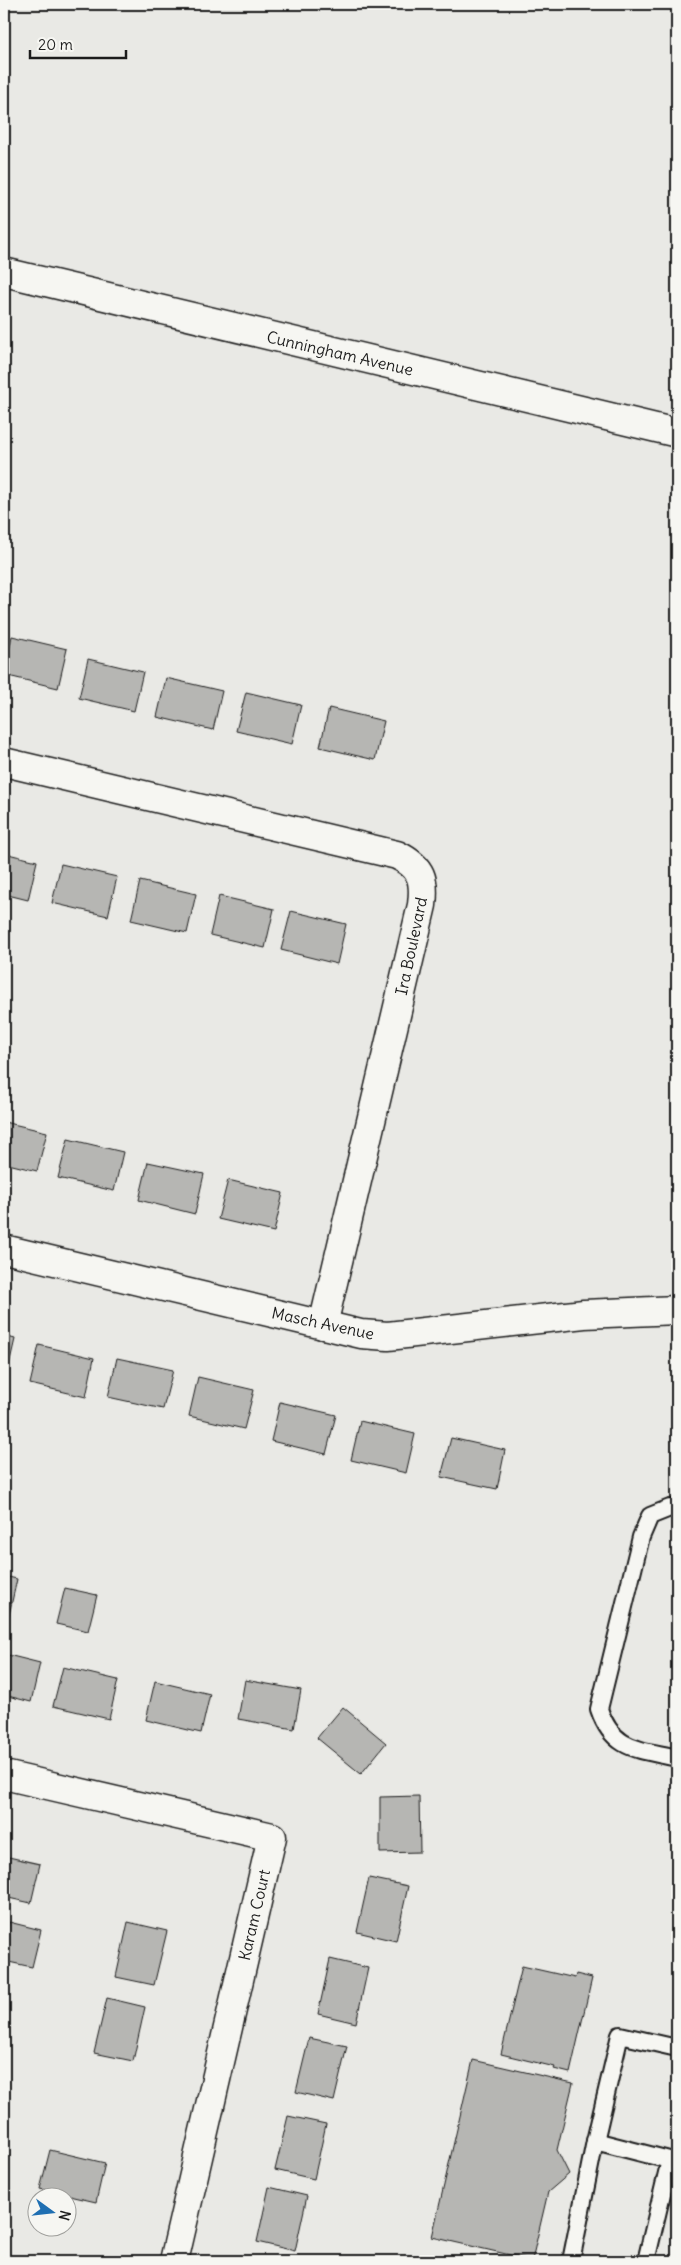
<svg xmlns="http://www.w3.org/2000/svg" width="681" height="2265" viewBox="0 0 681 2265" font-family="Delius,sans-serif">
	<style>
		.building { fill: #b6b6b3; stroke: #1c1c1c }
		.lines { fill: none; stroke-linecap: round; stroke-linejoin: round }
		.lane-casing { stroke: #1c1c1c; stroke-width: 20 }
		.street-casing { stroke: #1c1c1c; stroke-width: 31 }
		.lane { stroke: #f6f6f2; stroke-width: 16 }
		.street { stroke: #f6f6f2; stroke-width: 28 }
		.labels { text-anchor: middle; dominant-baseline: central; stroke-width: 4; stroke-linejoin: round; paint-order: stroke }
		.street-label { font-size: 16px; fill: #1c1c1c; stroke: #f6f6f2 }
	</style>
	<rect width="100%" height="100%" fill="#e9e9e5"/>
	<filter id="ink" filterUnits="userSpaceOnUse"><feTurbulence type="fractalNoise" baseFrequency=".02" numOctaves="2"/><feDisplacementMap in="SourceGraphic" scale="10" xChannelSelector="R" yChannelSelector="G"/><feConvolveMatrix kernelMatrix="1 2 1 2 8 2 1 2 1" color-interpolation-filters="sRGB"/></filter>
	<g filter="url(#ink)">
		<g class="building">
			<polygon points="12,636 67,649 58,688 4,675"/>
			<polygon points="88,659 143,672 134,711 79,698"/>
			<polygon points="166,678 222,691 213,730 157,717"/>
			<polygon points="246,692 301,705 292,744 236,731"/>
			<polygon points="329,708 384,721 375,760 320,747"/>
			<polygon points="4,853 37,861 28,900 4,894"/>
			<polygon points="61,864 117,877 108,916 52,903"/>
			<polygon points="140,881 196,894 187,933 131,920"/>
			<polygon points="219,896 274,909 265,948 210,935"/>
			<polygon points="291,911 346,924 337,964 281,950"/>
			<polygon points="4,1122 47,1132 37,1171 4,1163"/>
			<polygon points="68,1139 123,1152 114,1191 58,1178"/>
			<polygon points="148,1162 204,1174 195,1214 139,1200"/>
			<polygon points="228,1180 283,1193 274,1232 218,1219"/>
			<polygon points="4,1336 15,1339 6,1378 4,1377"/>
			<polygon points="39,1345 94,1358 86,1397 30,1384"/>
			<polygon points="117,1358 173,1370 163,1409 108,1397"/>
			<polygon points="198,1377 254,1390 244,1429 189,1416"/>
			<polygon points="280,1402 336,1415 326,1454 271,1441"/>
			<polygon points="360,1421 415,1434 406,1473 351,1460"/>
			<polygon points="451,1438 505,1450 497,1489 441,1477"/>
			<polygon points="4,1576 17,1579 9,1615 4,1614"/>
			<polygon points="65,1588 97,1595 88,1631 56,1624"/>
			<polygon points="4,1654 40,1663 31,1702 4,1695"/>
			<polygon points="63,1667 118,1680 109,1719 53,1706"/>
			<polygon points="245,1680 301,1690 294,1729 238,1719"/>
			<polygon points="155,1681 210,1694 201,1733 146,1720"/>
			<polygon points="343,1707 386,1743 361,1774 317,1738"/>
			<polygon points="419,1796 420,1852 380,1853 380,1797"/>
			<polygon points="4,1856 40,1864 31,1903 4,1897"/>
			<polygon points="369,1878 408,1886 396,1941 357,1932"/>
			<polygon points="9,1922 41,1930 32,1967 4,1961 4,1944"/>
			<polygon points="128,1922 167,1931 154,1985 116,1977"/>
			<polygon points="330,1959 368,1968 356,2023 318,2014"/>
			<polygon points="522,1966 575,1978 576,1974 592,1978 570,2073 554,2069 555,2067 501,2054"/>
			<polygon points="107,1998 145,2007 133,2061 94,2053"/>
			<polygon points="309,2038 347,2046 334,2101 296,2092"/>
			<polygon points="473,2060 573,2083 557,2150 569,2174 548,2192 532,2260 432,2237"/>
			<polygon points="288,2116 326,2124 314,2179 275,2170"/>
			<polygon points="50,2150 105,2163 96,2202 40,2189"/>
			<polygon points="269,2187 307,2196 295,2251 257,2242"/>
		</g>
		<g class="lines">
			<defs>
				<g id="lane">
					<path d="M 677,1508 L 670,1508 L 650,1516 L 641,1537 L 599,1709 C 613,1751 639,1749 677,1758"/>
					<polyline points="595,2141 677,2162"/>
					<polyline points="571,2261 595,2141 620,2035 677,2048"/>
					<polyline points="646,2261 670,2160"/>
				</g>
				<g id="street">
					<polyline points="4,272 677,433"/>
					<path d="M 4,762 L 397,855 C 422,867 425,880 422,905 L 323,1325"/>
					<polyline points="4,1249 361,1334 388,1336 584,1314 677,1310"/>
					<polyline points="4,1775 272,1837 174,2261"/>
				</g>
			</defs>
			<use href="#lane" class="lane-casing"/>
			<use href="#street" class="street-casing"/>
			<use href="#lane" class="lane"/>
			<use href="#street" class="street"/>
		</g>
	</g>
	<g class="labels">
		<g class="street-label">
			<text transform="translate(340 353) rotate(13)">Cunningham Avenue</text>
			<text transform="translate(411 946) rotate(-78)">Ira Boulevard</text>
			<text transform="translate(323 1323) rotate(12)">Masch Avenue</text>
			<text transform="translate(254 1915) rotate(-77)">Karam Court</text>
		</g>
	</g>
	<rect width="681" height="2265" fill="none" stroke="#f6f6f2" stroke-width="20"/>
	<rect x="10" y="10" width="661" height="2245" fill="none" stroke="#1c1c1c" stroke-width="2" filter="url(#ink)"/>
	<g transform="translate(52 2212) rotate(105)"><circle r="24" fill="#f6f6f2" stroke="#9f9f9c"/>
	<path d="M0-4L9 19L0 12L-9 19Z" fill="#1f6fb2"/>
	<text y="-8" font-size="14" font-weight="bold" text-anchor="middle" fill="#1c1c1c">N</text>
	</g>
	<path d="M30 50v8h96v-8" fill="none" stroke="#1c1c1c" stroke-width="2.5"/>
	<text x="38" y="50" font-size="15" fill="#1c1c1c" stroke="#f6f6f2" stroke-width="4" paint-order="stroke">20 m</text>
</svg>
